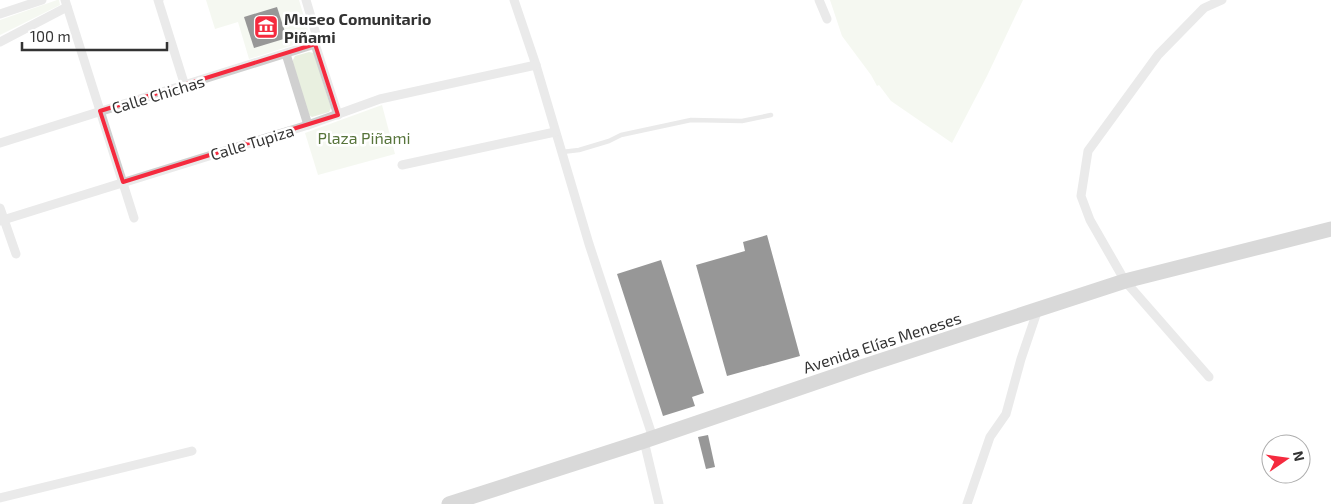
<svg xmlns="http://www.w3.org/2000/svg" width="1331" height="504" viewBox="0 0 1331 504" font-family="'Exo 2',sans-serif">
	<style>
		.green { fill: #e9f0e0 }
		.building { fill: #1a1a1a }
		.lines { fill: none; stroke-linecap: round; stroke-linejoin: round }
		.service { stroke: #d0d0d0; stroke-width: 4.5 }
		.minor { stroke: #d0d0d0; stroke-width: 9 }
		.primary { stroke: #ababab; stroke-width: 15 }
		.marked { fill: none; stroke: #f52a3e; stroke-width: 4; stroke-linejoin: round }
		.labels { text-anchor: middle; dominant-baseline: central; stroke-width: 5; stroke-linejoin: round; paint-order: stroke }
		.poi-label { font-size: 16px; font-weight: bold; fill: #333; stroke: #fff; text-anchor: start }
		.street-label { font-size: 16px; fill: #333; stroke: #fff }
		.park-label { font-size: 16px; fill: #57743b; stroke: #fff }
	</style>
	<rect width="100%" height="100%" fill="#fff"/>
	<g class="green">
		<polygon points="57,0 59,0 60,5 0,35 0,20"/>
		<polygon points="206,0 299,0 310,37 309,40 249,59 238,22 215,29"/>
		<polygon points="830,0 1023,0 987,76 952,143 891,101 879,85 877,86 871,75 842,36"/>
		<polygon points="309,52 314,53 331,108 329,112 312,117 309,115 292,62 295,56"/>
		<polygon points="382,105 395,154 318,175 305,133"/>
	</g>
	<g class="building">
		<polygon points="277,7 287,38 254,48 244,17"/>
		<polygon points="767,235 800,356 727,376 696,265 745,251 743,242"/>
		<polygon points="661,260 704,393 692,397 695,406 663,416 617,274"/>
		<polygon points="708,435 715,467 706,469 698,437"/>
	</g>
	<g class="lines">
		<polyline class="service" points="562,152 579,150 609,141 621,135 691,120 742,121 771,115"/>
		<g class="minor">
			<polyline points="65,0 134,218"/>
			<polyline points="159,0 158,0 185,86"/>
			<polyline points="306,0 316,34 315,44 338,115"/>
			<polyline points="514,0 536,65 589,244 653,438"/>
			<polyline points="819,0 827,19"/>
			<polyline points="0,14 42,0"/>
			<polyline points="0,42 67,7"/>
			<polyline points="286,54 308,125"/>
			<polyline points="0,143 315,44"/>
			<polyline points="402,165 555,132"/>
			<polyline points="0,208 16,254"/>
			<polyline points="0,221 308,125 380,99 536,65"/>
			<polyline points="1209,377 1125,281 1090,220 1081,196 1088,151 1158,55 1204,8 1222,0"/>
			<polyline points="644,441 659,504"/>
			<polyline points="0,498 192,451"/>
			<polyline points="967,504 990,437 1006,414 1021,359 1038,309"/>
		</g>
		<polyline class="primary" points="449,504 644,441 864,366 1125,281 1331,229"/>
	</g>
	<path d="M0 0H1331V504H0ZM 315,44 L 338,115 L 123,182 L 100,111 Z" fill="#fff" fill-opacity=".55" fill-rule="evenodd"/>
	<path class="marked" d="M 315,44 L 338,115 L 123,182 L 100,111 Z"/>
	<defs>
		<symbol id="museum-square" viewBox="-11 -11 22 22"><rect x="-9" y="-9" width="18" height="18" rx="4" fill="#f52a3e" stroke="#fff"/><path d="M0-6L6-3V-2H-6V-3ZM-5-1h2V3h-2ZM-1-1h2V3h-2ZM3-1h2V3H3ZM-6 4H6V6H-6Z" fill="#fff"/></symbol>
	</defs>
	<g fill-rule="evenodd">
		<use href="#museum-square" x="252" y="13" width="28" height="28"/>
	</g>
	<g class="labels">
		<g class="poi-label">
			<text x="284" y="18">Museo Comunitario<tspan x="284" dy="18">Piñami</tspan></text>
		</g>
		<g class="street-label">
			<text transform="translate(158 94) rotate(-17)">Calle Chichas</text>
			<text transform="translate(252 142) rotate(-17)">Calle Tupiza</text>
			<text transform="translate(882 342) rotate(-18)">Avenida Elías Meneses</text>
		</g>
		<g class="park-label">
			<text x="364" y="137">Plaza Piñami</text>
		</g>
	</g>
	<g transform="translate(1286 459) rotate(77)"><circle r="24" fill="#ffffff" stroke="#adadad"/>
	<path d="M0-4L9 19L0 12L-9 19Z" fill="#f52a3e"/>
	<text y="-8" font-size="14" font-weight="bold" text-anchor="middle" fill="#333333">N</text>
	</g>
	<path d="M22 42v8h145v-8" fill="none" stroke="#333333" stroke-width="2.5"/>
	<text x="30" y="42" font-size="15" fill="#333333" stroke="#ffffff" stroke-width="4" paint-order="stroke">100 m</text>
</svg>
